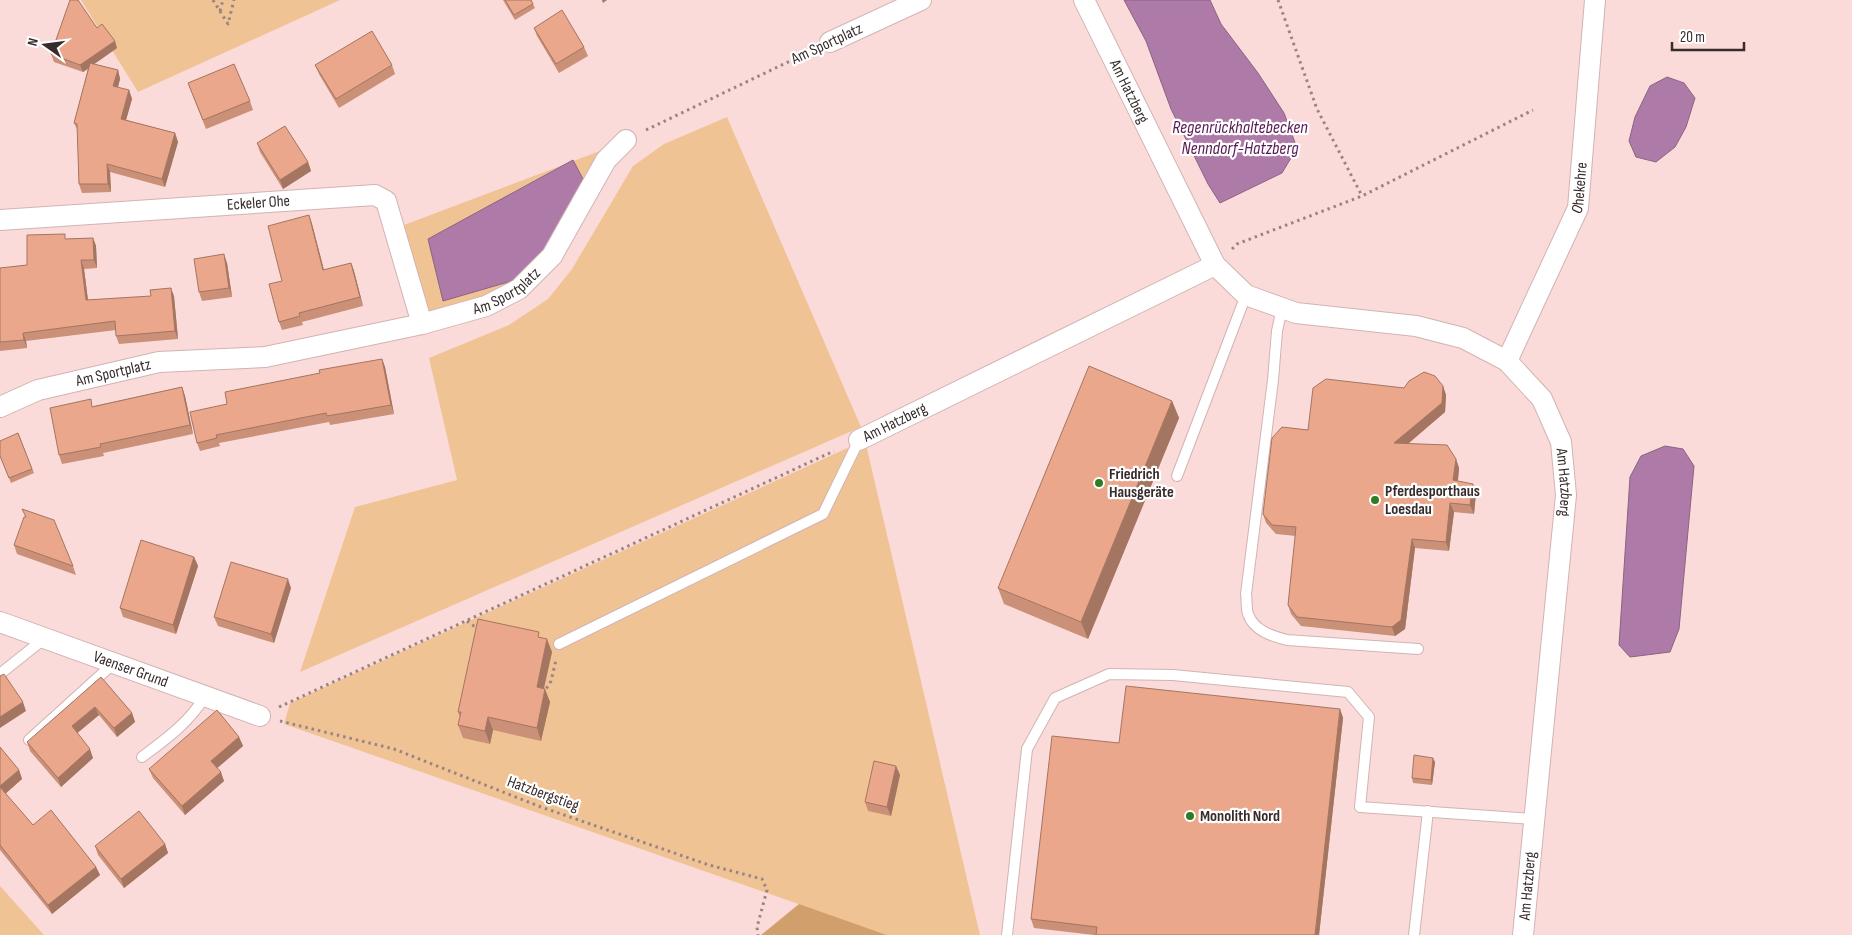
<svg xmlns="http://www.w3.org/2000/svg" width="1852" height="935" viewBox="0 0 1852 935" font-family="'Sofia Sans Condensed',sans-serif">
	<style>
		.green { fill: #f0c395 }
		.forest { fill: #d09f6b }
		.water { fill: #ae7ba9; stroke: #8a6383 }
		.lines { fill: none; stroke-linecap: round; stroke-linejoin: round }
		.lane-casing { stroke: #d2b3b3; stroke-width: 12 }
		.street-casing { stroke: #d2b3b3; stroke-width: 22 }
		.path { stroke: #9a8483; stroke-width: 3; stroke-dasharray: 2.5 4; stroke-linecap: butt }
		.lane { stroke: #fff; stroke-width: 10 }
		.street { stroke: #fff; stroke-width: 20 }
		.wall { fill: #ca9078 }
		.shaded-wall { fill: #a47561 }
		.building { fill: #eba78b; stroke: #a47561 }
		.poi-dot { fill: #317b22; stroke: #fff; stroke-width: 2 }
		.labels { text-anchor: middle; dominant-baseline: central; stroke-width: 4.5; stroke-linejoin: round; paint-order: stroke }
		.street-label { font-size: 16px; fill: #372b2b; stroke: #fff }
		.poi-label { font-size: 16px; font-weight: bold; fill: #372b2b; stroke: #fff; text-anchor: start }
		.water-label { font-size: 18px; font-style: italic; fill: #581a55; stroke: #fff }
	</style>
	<rect width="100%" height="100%" fill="#fbdbda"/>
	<g class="green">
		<polygon points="81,0 340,0 138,92"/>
		<polygon points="727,117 861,427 300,672 355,507 457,480 429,358 509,325 548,299 572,269 633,166 664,144"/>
		<polygon points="621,143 518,286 423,322 396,228"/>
		<polygon points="865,440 980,935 887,935 284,724 290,703"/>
		<polygon points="0,886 44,935 0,935"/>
	</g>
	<polygon class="forest" points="799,904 887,935 761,935"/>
	<g class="water">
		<polygon points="1124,0 1210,0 1221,24 1258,73 1284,113 1297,148 1282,173 1220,203 1208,184 1171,109 1146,41"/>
		<polygon points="1667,77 1684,83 1695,98 1686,127 1675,147 1656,162 1636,157 1629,141 1635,117 1650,86"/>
		<polygon points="573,160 583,179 546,252 522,278 443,301 428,239"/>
		<polygon points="1665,446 1683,449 1694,466 1679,629 1670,652 1630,657 1619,645 1630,477 1641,456"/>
	</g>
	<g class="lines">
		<defs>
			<g id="lane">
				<path d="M 1282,308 L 1277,331 L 1273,380 L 1246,594 C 1247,600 1246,608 1248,614 C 1254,631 1272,636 1287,640 L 1418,649"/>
				<polyline points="1177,476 1246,295"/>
				<polyline points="559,644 823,514 859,440"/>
				<polyline points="0,674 45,638"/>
				<polyline points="29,740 114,663"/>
				<path d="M 142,757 C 166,739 190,722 205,696"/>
				<polyline points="1007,935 1027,749 1055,698 1109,674 1173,675 1348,692 1369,717 1360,807 1534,819"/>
				<polyline points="1414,935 1428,811"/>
			</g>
			<g id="street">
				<path id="s1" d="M 1084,0 L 1215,265 L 1246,295 L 1296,313 L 1416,326 L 1463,338 L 1507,361 L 1542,399 L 1561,442 L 1566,495 L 1523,935"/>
				<polyline points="830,42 921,0"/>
				<path id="s2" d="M 0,220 L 375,195 L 386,201 L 422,324"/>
				<path id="s3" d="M 1507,361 L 1578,208 L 1595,0"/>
				<path id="s4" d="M 0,407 L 38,390 L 159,362 L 265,357 L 422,324 L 486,306 L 519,289 L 552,256 L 606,160 L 626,140"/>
				<path id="s5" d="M 859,440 L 1215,265"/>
				<path id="s6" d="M 0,622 L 260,716"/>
			</g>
		</defs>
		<use href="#lane" class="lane-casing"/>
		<use href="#street" class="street-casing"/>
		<g class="path">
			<polyline points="213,0 228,24 234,0"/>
			<polyline points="1278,0 1317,109 1362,196"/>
			<polyline points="220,11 223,0"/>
			<polyline points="646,130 811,51"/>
			<polyline points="1232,249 1237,244 1362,196 1533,110"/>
			<polyline points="467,621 474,626 479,627"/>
			<polyline points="543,694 551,681 556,660"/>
			<polyline points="279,707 834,451"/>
			<polyline points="280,721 394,749 541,807 709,865 762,879 767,890 757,927 758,935"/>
		</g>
		<use href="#lane" class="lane"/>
		<use href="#street" class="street"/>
	</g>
	<g class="wall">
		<polygon points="503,0 531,0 535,8 515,20"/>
		<polygon points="97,28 117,48 94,64 118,70 120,79 118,88 129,90 132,99 126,120 175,133 178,142 165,187 110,172 111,192 82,193 79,184 78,131 74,123 88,69 83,72 54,62 51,54"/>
		<polygon points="534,28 584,47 588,56 559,73 537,36"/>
		<polygon points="315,65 392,65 395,74 339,108 319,74"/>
		<polygon points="188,83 250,101 253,110 206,129"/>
		<polygon points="257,143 308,162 311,171 283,189 260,152"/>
		<polygon points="309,215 312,224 324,270 351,263 354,271 363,306 302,322 303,325 282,330 279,322 282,281"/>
		<polygon points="93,238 96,246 97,268 84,269 88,300 174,296 178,339 119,344 116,336 116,330 26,341 27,348 0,351 0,268 27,265 67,239"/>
		<polygon points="227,263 232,297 202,301 199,292"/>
		<polygon points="382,359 385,367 394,414 330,425 329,422 219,443 220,446 200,451 197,443 227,404 320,373"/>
		<polygon points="1443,386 1446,395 1445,412 1408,444 1456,459 1459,468 1458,481 1476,493 1474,514 1454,512 1449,551 1415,548 1405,629 1395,636 1301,626 1291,614 1288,605 1296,536 1276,534 1266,523 1263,514 1308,430 1404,388"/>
		<polygon points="182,387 185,396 193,434 103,453 104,456 62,464 59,455 94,406"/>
		<polygon points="1172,401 1179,418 1088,639 1004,604 998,588"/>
		<polygon points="18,433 34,473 11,483 0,456"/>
		<polygon points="14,545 73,566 76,575 17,554"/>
		<polygon points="194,557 198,566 176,634 123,617 120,608"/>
		<polygon points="291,588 274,643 218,626 214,617"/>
		<polygon points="541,637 552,652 544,689 550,702 541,741 493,730 490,744 463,738 458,725 460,717 458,712"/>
		<polygon points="101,677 132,713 135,722 117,737 99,715 77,733 93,758 61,787 30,751 27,742"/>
		<polygon points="1340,709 1343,718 1319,935 1094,935 1034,928 1031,919 1119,743"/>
		<polygon points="239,737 243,746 217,768 224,781 185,815 153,778 149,769"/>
		<polygon points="0,747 19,770 22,779 5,793 33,825 96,867 100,875 52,914 0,850"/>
		<polygon points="1435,762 1432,785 1413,783 1412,778"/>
		<polygon points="896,766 900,775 891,816 868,811 865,802"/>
		<polygon points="165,844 168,853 124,888 98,855 95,846"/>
	</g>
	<g class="shaded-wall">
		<polygon points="602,0 607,0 603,3"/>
		<polygon points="115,41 117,48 83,72 80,65"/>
		<polygon points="118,70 120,79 116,94 113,86"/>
		<polygon points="129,90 132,99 124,127 121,119"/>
		<polygon points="175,133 178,142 165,187 162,179"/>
		<polygon points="308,162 311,171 283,189 280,180"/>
		<polygon points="107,164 110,172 111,192 108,184"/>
		<polygon points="309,215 312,224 326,278 323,270"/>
		<polygon points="93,238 96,246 97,268 94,260"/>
		<polygon points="224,254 227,263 232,297 229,288"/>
		<polygon points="81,260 84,269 89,308 86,300"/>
		<polygon points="351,263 354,271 363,306 360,297"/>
		<polygon points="171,288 174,296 178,339 175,331"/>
		<polygon points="23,333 26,341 27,348 24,340"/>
		<polygon points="382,359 385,367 394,414 391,405"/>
		<polygon points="1443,386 1446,395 1445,412 1398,452 1394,443"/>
		<polygon points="182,387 185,396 193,434 190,425"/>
		<polygon points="1172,401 1179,418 1088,639 1081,622"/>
		<polygon points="1456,459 1459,468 1457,489 1453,480"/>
		<polygon points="1473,484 1476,493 1474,514 1470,505"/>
		<polygon points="1450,503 1454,512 1449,551 1446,542"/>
		<polygon points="1412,539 1415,548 1405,629 1395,636 1392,627"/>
		<polygon points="194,557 198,566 176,634 173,625"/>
		<polygon points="288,579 291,588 274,643 271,634"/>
		<polygon points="547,639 552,652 541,700 537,687"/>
		<polygon points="545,689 550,702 541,741 537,728"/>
		<polygon points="23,702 26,711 0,728 0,717"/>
		<polygon points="95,707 99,715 75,735 72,726"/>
		<polygon points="1340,709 1343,718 1319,935 1315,935"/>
		<polygon points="132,713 135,722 117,737 114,728"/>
		<polygon points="488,717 493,730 490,744 485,731"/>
		<polygon points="239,737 243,746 215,770 211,761"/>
		<polygon points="90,749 93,758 61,787 58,778"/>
		<polygon points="1433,758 1435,762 1432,785 1431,780"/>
		<polygon points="896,766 900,775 891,816 887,807"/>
		<polygon points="19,770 22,779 3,796 0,786"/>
		<polygon points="221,772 224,781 185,815 182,806"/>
		<polygon points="165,844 168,853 124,888 121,879"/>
		<polygon points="96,867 100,875 52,914 48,905"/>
	</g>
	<g class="building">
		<polygon points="70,0 78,0 97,28 102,24 115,41 80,65 51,54"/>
		<polygon points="505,0 531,0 533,4 514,15"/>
		<polygon points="562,10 584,47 556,64 534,28"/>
		<polygon points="372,31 392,65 336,99 315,65"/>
		<polygon points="90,63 118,70 113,86 129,90 121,119 175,133 162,179 107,164 108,184 79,184 77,124 74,123"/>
		<polygon points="234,64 250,101 203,120 188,83"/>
		<polygon points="285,126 308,162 280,180 257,143"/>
		<polygon points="309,215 323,270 351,263 360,297 299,313 300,316 279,322 269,284 282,281 268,226"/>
		<polygon points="65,234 65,239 93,238 94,260 81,260 86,300 151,296 150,290 171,288 175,331 116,336 115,321 23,333 24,340 0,342 0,268 27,265 27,235"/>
		<polygon points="224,254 229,288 199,292 194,259"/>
		<polygon points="382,359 391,405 327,416 326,413 216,435 217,438 197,443 190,412 227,404 225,392 320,373 319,370"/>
		<polygon points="1089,366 1172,401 1081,622 998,588"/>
		<polygon points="1424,372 1435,376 1443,386 1442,403 1394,443 1447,445 1456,459 1453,480 1473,484 1470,505 1450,503 1446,542 1412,539 1401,620 1392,627 1297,617 1288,605 1296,527 1272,525 1263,514 1272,438 1282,427 1308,430 1313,388 1326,379 1404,388 1409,381"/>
		<polygon points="182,387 190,425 100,444 101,447 59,455 50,408 91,399 92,407"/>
		<polygon points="18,433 32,469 9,478 0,456 0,441"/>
		<polygon points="22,509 54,520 73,566 14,545 24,517 26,517"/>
		<polygon points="141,540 194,557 173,625 120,608"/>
		<polygon points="231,562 288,579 271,634 214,617"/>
		<polygon points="478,619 539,632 538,637 547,639 537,687 545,689 537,728 488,717 485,731 458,725 461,712 458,712"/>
		<polygon points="4,674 23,702 0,717 0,676"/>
		<polygon points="101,677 132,713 114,728 95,707 72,726 90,749 58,778 27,742"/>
		<polygon points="1126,686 1340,709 1315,935 1096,935 1097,927 1031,919 1052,736 1119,743"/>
		<polygon points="217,710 239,737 211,761 221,772 182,806 149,769"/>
		<polygon points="0,747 19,770 0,786"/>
		<polygon points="1414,755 1433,758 1431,780 1412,778"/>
		<polygon points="874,761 896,766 887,807 865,802"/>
		<polygon points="0,787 33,825 51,810 96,867 48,905 0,845"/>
		<polygon points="139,811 165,844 121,879 95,846"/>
	</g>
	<g class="poi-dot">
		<circle cx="1099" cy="483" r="5"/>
		<circle cx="1375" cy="500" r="5"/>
		<circle cx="1190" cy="816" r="5"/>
	</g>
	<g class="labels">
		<g class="street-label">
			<text transform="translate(827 44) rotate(-25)">Am Sportplatz</text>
			<text stroke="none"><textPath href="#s1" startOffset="102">Am Hatzberg</textPath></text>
			<text stroke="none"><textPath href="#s3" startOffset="189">Ohekehre</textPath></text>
			<text stroke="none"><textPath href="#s2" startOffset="259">Eckeler Ohe</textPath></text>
			<text stroke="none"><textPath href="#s4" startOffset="524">Am Sportplatz</textPath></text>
			<text stroke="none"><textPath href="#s4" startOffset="119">Am Sportplatz</textPath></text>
			<text stroke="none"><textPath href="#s5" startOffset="40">Am Hatzberg</textPath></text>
			<text stroke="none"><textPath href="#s1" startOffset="750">Am Hatzberg</textPath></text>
			<text stroke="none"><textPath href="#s6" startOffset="139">Vaenser Grund</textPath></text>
			<text transform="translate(543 794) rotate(20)">Hatzbergstieg</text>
			<text transform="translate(1528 886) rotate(-85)">Am Hatzberg</text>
		</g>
		<g class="poi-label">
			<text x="1109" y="474">Friedrich<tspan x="1109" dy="18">Hausgeräte</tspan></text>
			<text x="1385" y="491">Pferdesporthaus<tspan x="1385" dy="18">Loesdau</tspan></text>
			<text x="1200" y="816">Monolith Nord</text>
		</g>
		<g class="water-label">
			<text x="1240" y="127">Regenrückhaltebecken<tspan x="1240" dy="21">Nenndorf-Hatzberg</tspan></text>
		</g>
	</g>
	<g transform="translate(45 45) rotate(284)" stroke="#ffffff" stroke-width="4" paint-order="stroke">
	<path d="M0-4L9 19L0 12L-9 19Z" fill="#372b2b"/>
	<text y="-8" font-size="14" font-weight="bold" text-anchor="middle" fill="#372b2b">N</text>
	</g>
	<path d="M1672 42v8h72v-8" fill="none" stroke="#372b2b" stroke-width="2.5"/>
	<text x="1680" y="42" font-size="15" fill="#372b2b" stroke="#ffffff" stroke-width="4" paint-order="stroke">20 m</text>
</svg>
